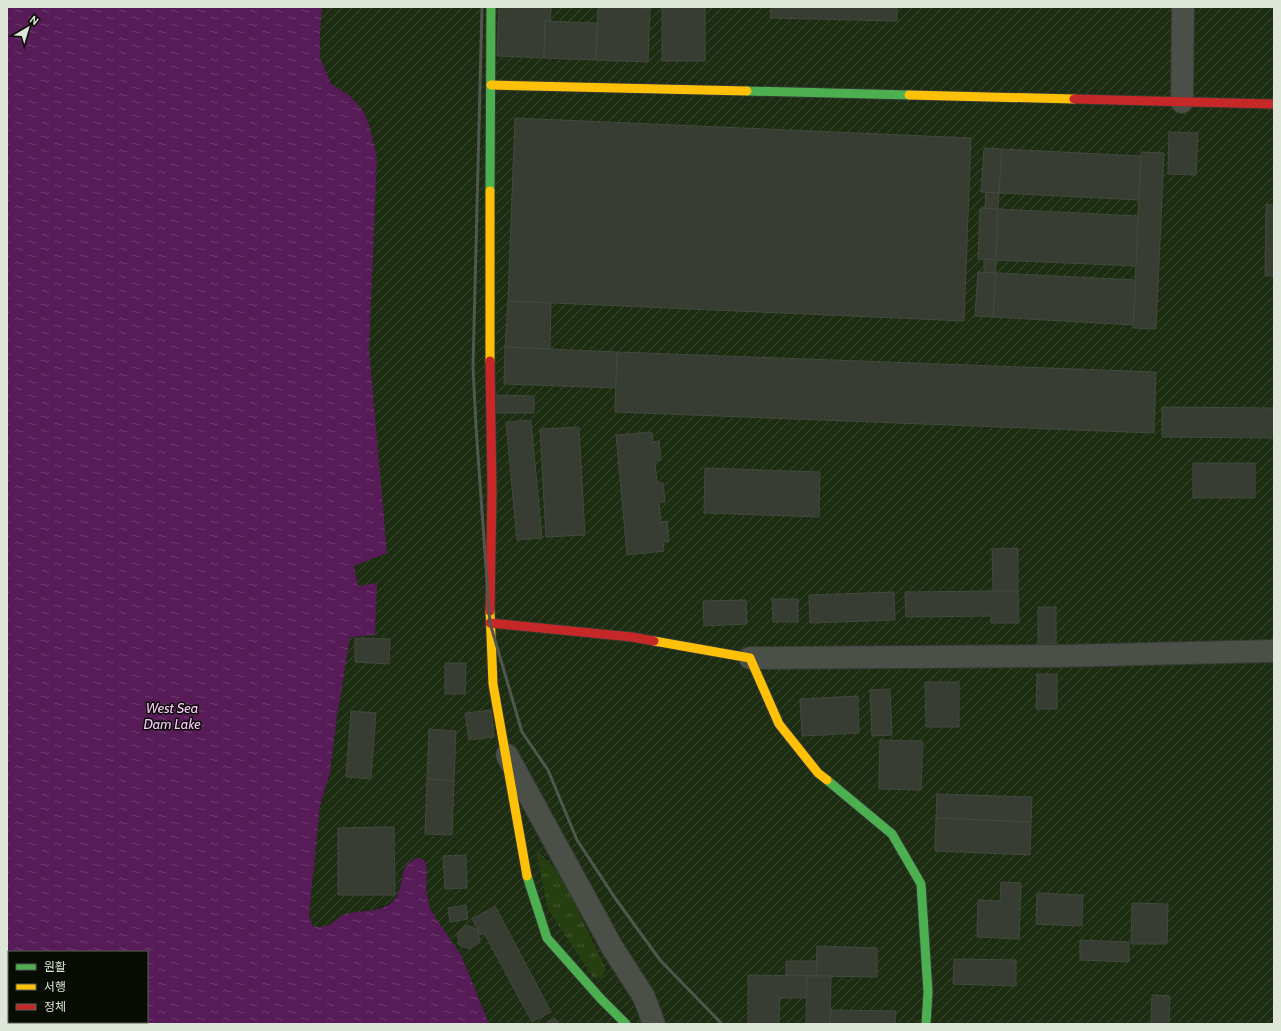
<svg xmlns="http://www.w3.org/2000/svg" width="1281" height="1031" viewBox="0 0 1281 1031" font-family="Cabin,'Noto Sans KR',sans-serif">
	<style>
		.industrial { fill: url(#industrial-furrows) }
		.grass { fill: url(#grass-tufts) }
		.water { fill: url(#water-ripples); fill-rule: evenodd }
		.building { fill: #373d32; stroke: #42493e }
		.lines { fill: none; stroke-linecap: round; stroke-linejoin: round }
		.street-casing { stroke: #343931; stroke-width: 24 }
		.fast-casing { stroke: #343931; stroke-width: 11 }
		.slow-casing { stroke: #343931; stroke-width: 11 }
		.jam-casing { stroke: #343931; stroke-width: 11 }
		.street { stroke: #4a5047; stroke-width: 22 }
		.fast { stroke: #4caf50; stroke-width: 9 }
		.slow { stroke: #ffc107; stroke-width: 9 }
		.jam { stroke: #c62828; stroke-width: 9 }
		.rail { stroke: #51574e; stroke-width: 3 }
		.labels { text-anchor: middle; dominant-baseline: central; stroke-width: 3; stroke-linejoin: round; paint-order: stroke }
		.water-label { font-size: 14px; font-style: italic; fill: #fdc5fb; stroke: #070c04 }
	</style>
	<defs>
		<pattern id="industrial-furrows" width="10" height="10" patternUnits="userSpaceOnUse"><rect width="10" height="10" fill="#1d2d12"/><path d="M-1 1l2-2M0 10L10 0M9 11l2-2" fill="none" stroke="#3d4b34"/></pattern>
		<pattern id="grass-tufts" width="24" height="20" patternUnits="userSpaceOnUse"><rect width="24" height="20" fill="#253f10"/><path d="M3 7l-1-3M5 7V3M7 7l1-3M15 17l-1-3M17 17v-4M19 17l1-3" fill="none" stroke="#445b32"/></pattern>
		<pattern id="water-ripples" width="26" height="14" patternUnits="userSpaceOnUse"><rect width="26" height="14" fill="#571c57"/><path d="M2 4q2-2 4 0t4 0M15 11q2-2 4 0t4 0" fill="none" stroke="#6f3d6e"/></pattern>
	</defs>
	<rect width="100%" height="100%" fill="#192014"/>
	<polygon class="industrial" points="7,7 1274,7 1274,1024 489,1024 462,957 430,909 426,888 427,871 412,860 403,870 402,883 399,893 392,902 377,909 341,916 333,923 323,928 313,926 309,914 320,806 330,772 337,717"/>
	<polygon class="grass" points="536,850 555,869 568,890 606,970 601,977 597,979 592,976 548,909"/>
	<path class="water" d="M 7,7 L 322,7 L 320,33 L 320,58 L 331,84 L 350,96 L 361,108 L 368,121 L 377,158 L 369,349 L 387,553 L 354,566 L 358,586 L 377,583 L 375,635 L 350,637 L 337,717 L 330,772 L 320,806 L 309,915 L 313,926 C 322,928 328,927 335,921 C 338,919 340,916 342,915 C 357,910 381,913 392,902 C 408,888 394,864 419,858 L 425,861 L 427,871 L 426,888 L 430,909 L 462,957 L 489,1024 L 7,1024 ZM 9,952 L 147,952 L 147,1022 L 9,1022 Z"/>
	<g class="building">
		<polygon points="499,7 551,7 550,21 545,21 544,58 497,56"/>
		<polygon points="598,7 650,8 648,62 596,60"/>
		<rect x="662" y="7" width="43" height="54"/>
		<polygon points="771,7 897,7 897,21 770,18"/>
		<polygon points="545,21 597,23 596,60 544,58"/>
		<polygon points="515,118 971,138 964,321 508,301"/>
		<polygon points="1169,132 1198,133 1196,175 1168,174"/>
		<polygon points="984,148 1002,149 999,193 981,192"/>
		<polygon points="1002,149 1141,156 1139,200 999,193"/>
		<polygon points="1141,152 1164,153 1156,329 1133,328"/>
		<polygon points="986,192 999,193 998,209 985,209"/>
		<polygon points="1266,204 1274,205 1274,276 1265,276"/>
		<polygon points="980,208 998,209 996,260 978,259"/>
		<polygon points="998,209 1138,216 1136,266 996,260"/>
		<polygon points="984,259 996,260 996,273 984,272"/>
		<polygon points="978,272 996,273 993,317 975,316"/>
		<polygon points="996,273 1136,280 1133,325 993,317"/>
		<polygon points="508,301 551,303 550,349 505,347"/>
		<polygon points="505,347 617,352 616,388 504,384"/>
		<polygon points="617,352 1156,372 1154,433 615,412"/>
		<polygon points="494,395 534,396 534,413 494,413"/>
		<polygon points="1162,407 1274,408 1274,438 1162,437"/>
		<polygon points="531,420 542,538 517,540 506,422"/>
		<polygon points="579,427 585,535 546,537 540,429"/>
		<polygon points="652,432 653,442 659,441 661,460 655,461 657,483 663,483 665,502 659,502 661,522 667,521 669,541 663,542 664,551 627,555 616,435"/>
		<rect x="1193" y="463" width="62" height="35"/>
		<polygon points="705,468 820,472 819,517 704,513"/>
		<polygon points="1018,548 1018,591 993,591 992,549"/>
		<polygon points="993,591 1018,591 1019,623 991,623 991,616 906,617 905,592"/>
		<polygon points="894,592 895,620 810,623 809,595"/>
		<polygon points="772,599 798,599 798,622 773,622"/>
		<polygon points="746,600 747,624 704,626 703,601"/>
		<rect x="1038" y="607" width="18" height="38"/>
		<polygon points="355,638 390,639 389,664 355,662"/>
		<polygon points="445,663 466,663 465,694 445,694"/>
		<polygon points="1037,674 1057,674 1057,709 1036,709"/>
		<polygon points="925,682 959,682 959,727 926,727"/>
		<polygon points="890,689 892,735 872,736 870,690"/>
		<polygon points="858,696 859,733 802,736 800,699"/>
		<polygon points="491,710 494,737 469,740 465,713"/>
		<polygon points="351,711 376,713 371,779 346,777"/>
		<polygon points="429,729 456,731 454,781 427,779"/>
		<polygon points="880,740 923,741 921,790 879,789"/>
		<polygon points="427,779 454,781 452,835 425,834"/>
		<polygon points="937,794 1032,797 1031,822 936,818"/>
		<polygon points="936,818 1031,822 1030,855 935,851"/>
		<polygon points="394,827 395,895 338,895 338,828"/>
		<polygon points="466,855 467,888 445,889 443,856"/>
		<polygon points="1001,882 1021,883 1019,939 977,937 978,900 1000,901"/>
		<polygon points="1037,893 1083,895 1082,926 1036,924"/>
		<polygon points="1132,903 1168,904 1167,944 1131,944"/>
		<polygon points="466,905 468,919 450,922 448,908"/>
		<polygon points="495,906 551,1012 532,1022 484,933 481,935 472,919"/>
		<polygon points="467,925 478,930 480,942 470,949 459,945 457,933"/>
		<polygon points="1080,940 1129,942 1129,962 1080,960"/>
		<polygon points="817,946 877,948 877,977 816,976"/>
		<polygon points="954,959 1016,960 1016,986 953,984"/>
		<polygon points="786,961 817,961 816,976 786,975"/>
		<polygon points="748,975 807,976 806,998 780,998 779,1024 748,1024"/>
		<polygon points="807,976 831,976 830,1024 806,1024"/>
		<polygon points="1152,995 1170,996 1169,1024 1151,1024"/>
		<polygon points="831,1010 896,1011 895,1024 830,1024"/>
		<polygon points="555,1018 559,1024 545,1024"/>
	</g>
	<g class="lines">
		<defs>
			<g id="street">
				<polyline points="1182,102 1183,7"/>
				<polyline points="750,658 1060,656 1274,651"/>
				<polyline points="507,755 612,947 644,997 654,1024"/>
			</g>
			<g id="fast">
				<polyline points="747,91 909,95"/>
				<polyline points="490,191 491,7"/>
				<polyline points="827,780 892,834 921,884 928,992 926,1024"/>
				<polyline points="527,876 547,938 601,999 626,1024"/>
			</g>
			<g id="slow">
				<polyline points="491,85 747,91"/>
				<polyline points="909,95 1074,99"/>
				<polyline points="490,361 490,191"/>
				<polyline points="490,611 493,684 527,876"/>
				<polyline points="654,641 750,658 779,724 818,773 827,780"/>
			</g>
			<g id="jam">
				<polyline points="1074,99 1274,104"/>
				<polyline points="490,361 492,491 490,611"/>
				<polyline points="490,623 632,637 654,641"/>
			</g>
		</defs>
		<use href="#street" class="street-casing"/>
		<use href="#fast" class="fast-casing"/>
		<use href="#slow" class="slow-casing"/>
		<use href="#jam" class="jam-casing"/>
		<use href="#street" class="street"/>
		<use href="#fast" class="fast"/>
		<use href="#slow" class="slow"/>
		<use href="#jam" class="jam"/>
		<polyline class="rail" points="482,7 473,367 476,427 490,623 522,732 548,770 577,840 615,898 660,960 722,1024"/>
	</g>
	<g class="labels">
		<g class="water-label">
			<text x="172" y="708">West Sea<tspan x="172" dy="16">Dam Lake</tspan></text>
		</g>
	</g>
	<rect width="1281" height="1031" fill="none" stroke="#dde6d8" stroke-width="16"/>
	<rect x="8" y="951" width="140" height="72" fill="#070c04" stroke="#5d6359"/>
	<rect x="16" y="964" width="20" height="6" fill="#4caf50" stroke="#5d6359"/>
	<text x="44" y="971" font-size="12" fill="#dde6d8">원활</text>
	<rect x="16" y="984" width="20" height="6" fill="#ffc107" stroke="#5d6359"/>
	<text x="44" y="991" font-size="12" fill="#dde6d8">서행</text>
	<rect x="16" y="1004" width="20" height="6" fill="#c62828" stroke="#5d6359"/>
	<text x="44" y="1011" font-size="12" fill="#dde6d8">정체</text>
	<g transform="translate(28 28) rotate(38)" stroke="#070c04" stroke-width="3" paint-order="stroke">
	<path d="M0-3L7 15L0 10L-7 15Z" fill="#dde6d8"/>
	<text y="-6" font-size="11" font-weight="bold" text-anchor="middle" fill="#dde6d8">N</text>
	</g>
</svg>
